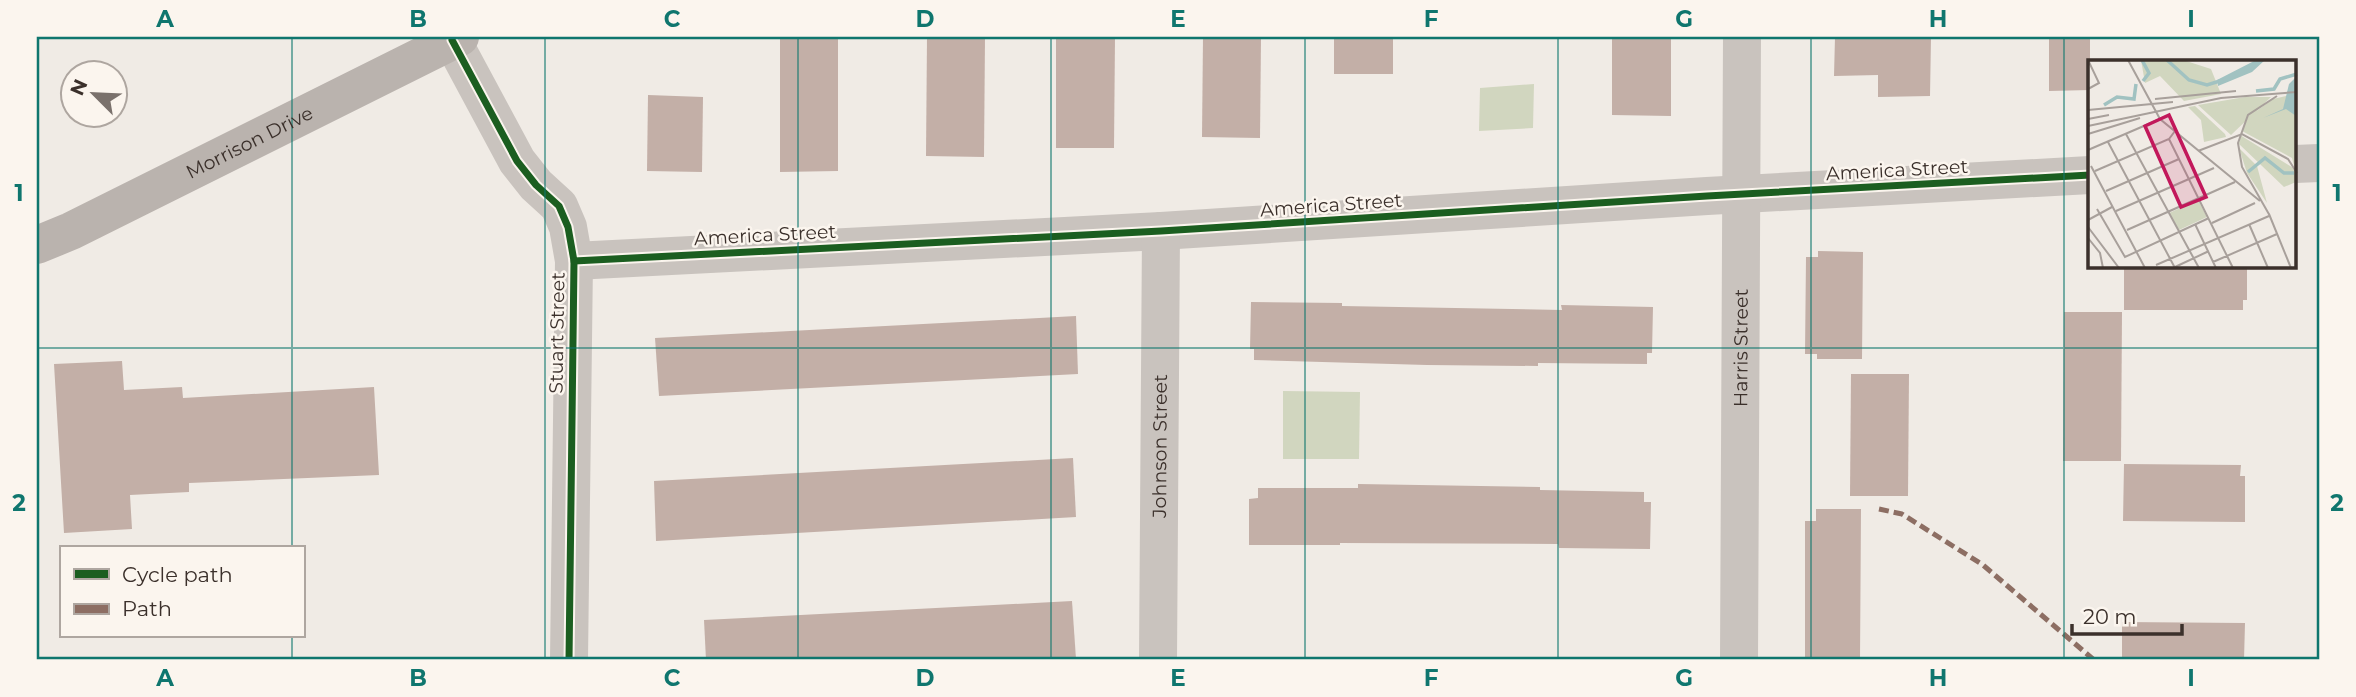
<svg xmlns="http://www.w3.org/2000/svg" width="2356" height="697" viewBox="0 0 2356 697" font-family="Montserrat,sans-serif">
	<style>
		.green { fill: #d1d6bf }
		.building { fill: #c3afa7 }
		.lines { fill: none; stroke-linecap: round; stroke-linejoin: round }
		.minor { stroke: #c9c3be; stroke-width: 38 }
		.secondary { stroke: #bab3ae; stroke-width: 38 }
		.quiet { stroke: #8d6e63; stroke-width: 5; stroke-dasharray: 10 5; stroke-linecap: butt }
		.cycleway-casing { stroke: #fbf5ee; stroke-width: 11 }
		.cycleway { stroke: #1b5e20; stroke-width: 7 }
		.grid { fill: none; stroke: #0f766e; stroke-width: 2; stroke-opacity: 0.55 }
		.labels { text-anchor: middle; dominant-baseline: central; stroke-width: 5; stroke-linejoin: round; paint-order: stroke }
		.street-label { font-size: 19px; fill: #3b302b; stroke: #fbf5ee }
		.inset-river { fill: none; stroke: #a1c2c1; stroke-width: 3.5 }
		.inset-road { fill: none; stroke: #a8a09b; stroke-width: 2 }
		.view { fill: #c2185b; fill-opacity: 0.15; stroke: #c2185b; stroke-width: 3.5 }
		.inset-edge { fill: none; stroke: #3b302b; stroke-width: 3.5 }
		.neatline { fill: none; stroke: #0f766e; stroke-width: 2.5 }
		.grid-label { font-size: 23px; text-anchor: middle; font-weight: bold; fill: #0f766e }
	</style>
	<rect width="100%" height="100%" fill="#f0ebe5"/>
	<g class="green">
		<polygon points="1534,84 1533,128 1479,131 1480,88"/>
		<polygon points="1283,391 1360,392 1359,459 1283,459"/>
	</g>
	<g class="building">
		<polygon points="780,37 838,37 838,171 780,172"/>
		<polygon points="927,37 985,37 984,157 926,156"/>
		<polygon points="1056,37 1115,37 1114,148 1056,148"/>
		<polygon points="1203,37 1261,37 1260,138 1202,137"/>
		<rect x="1334" y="37" width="59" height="37"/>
		<polygon points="1612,37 1671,37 1671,116 1612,115"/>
		<polygon points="1835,37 1931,37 1930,96 1878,97 1878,75 1834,76"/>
		<polygon points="2049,37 2090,37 2090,90 2049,91"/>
		<polygon points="648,95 703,97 702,172 647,171"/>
		<polygon points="1818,251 1863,252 1862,359 1817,359 1817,354 1805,354 1806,257 1818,257"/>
		<polygon points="2124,266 2247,266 2247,300 2243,300 2243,310 2124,310"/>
		<polygon points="1251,302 1342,303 1342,306 1562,310 1561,305 1653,307 1652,353 1647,353 1647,364 1538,363 1538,366 1427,365 1254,360 1254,349 1250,349"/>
		<polygon points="2064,312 2122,312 2121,461 2063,461"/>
		<polygon points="1076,316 1078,374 659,396 655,338"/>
		<polygon points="122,361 124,390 182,387 183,398 374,387 379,475 189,483 189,492 130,495 132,529 64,533 54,364"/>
		<polygon points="1851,374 1909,374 1908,496 1850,496"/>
		<polygon points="1073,458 1076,517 656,541 654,481"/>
		<polygon points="2124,464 2241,465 2240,476 2245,476 2245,522 2123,521"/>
		<polygon points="1358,484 1540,487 1540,490 1644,492 1644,502 1651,502 1650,549 1559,548 1558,544 1340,543 1340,545 1249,545 1249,499 1258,498 1258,488 1358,488"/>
		<polygon points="1816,509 1861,509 1860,660 1805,660 1805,521 1816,521"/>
		<polygon points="1072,601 1076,659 706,660 704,620"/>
		<polygon points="2122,622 2245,623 2244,660 2122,660"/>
	</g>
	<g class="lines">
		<g class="minor">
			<polyline points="452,40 517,161 536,185 559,206 568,227 574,261 569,660"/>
			<polyline points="2295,164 2319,163"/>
			<polyline points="574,261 1161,231 1707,196 2090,175"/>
			<path id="s1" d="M 1158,660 L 1161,231"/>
			<path id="s2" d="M 1739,660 L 1742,37"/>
		</g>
		<path class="secondary" id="s3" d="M 37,245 L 71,231 L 460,37"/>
		<polyline class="quiet" points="1879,509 1902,514 1983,565 2094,660"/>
		<defs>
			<g id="cycleway">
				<polyline points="452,40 517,161 536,185 559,206 568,227 574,261 569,660"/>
				<polyline points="574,261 1161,231 1707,196 2090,175"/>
			</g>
		</defs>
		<use href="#cycleway" class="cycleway-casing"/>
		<use href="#cycleway" class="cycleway"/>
	</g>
	<path class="grid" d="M 292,37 L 292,548M 545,37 L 545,660M 798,37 L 798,660M 1051,37 L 1051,660M 1305,37 L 1305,660M 1558,37 L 1558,660M 1811,37 L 1811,660M 2064,37 L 2064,660M 37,348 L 2319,348M 292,636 L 292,660"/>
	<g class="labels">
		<g class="street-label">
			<text stroke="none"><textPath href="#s3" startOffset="236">Morrison Drive</textPath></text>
			<text transform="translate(1897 170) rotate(-3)">America Street</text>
			<text transform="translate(1331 205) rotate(-4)">America Street</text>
			<text transform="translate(765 235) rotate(-3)">America Street</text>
			<text transform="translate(557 333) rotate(-89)">Stuart Street</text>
			<text stroke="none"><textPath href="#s2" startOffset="312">Harris Street</textPath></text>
			<text stroke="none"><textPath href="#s1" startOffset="214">Johnson Street</textPath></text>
		</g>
	</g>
	<g transform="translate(2088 60)">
		<rect width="208" height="208" fill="#f0ebe5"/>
		<path d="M 53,0 L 95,0 L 123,9 L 133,34 L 96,41 L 72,16 L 57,23 ZM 198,36 L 198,47 L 208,56 L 208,122 L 196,127 L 151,84 L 152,75 L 207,109 L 204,98 L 154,71 L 160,57 L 185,39 ZM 157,37 L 183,37 L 143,75 L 110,45 ZM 107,46 L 137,74 L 138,77 L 116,82 L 113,60 L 100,47 ZM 151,88 L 169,106 L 179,143 L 159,113 ZM 110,140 L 119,157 L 91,170 L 81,153 Z" fill="#d1d6bf"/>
		<path d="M 168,0 L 177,0 L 164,12 L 130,26 L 129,20 ZM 208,17 L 208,56 L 198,49 L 175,58 L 195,49 L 201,24 Z" fill="#a1c2c1"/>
		<path class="inset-river" d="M 54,0 L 61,13 L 55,21M 79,0 L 101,20 L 119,25 L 135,20M 168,31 L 186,29 L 192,19 L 209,14M 16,45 L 29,37 L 46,39 L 48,24M 160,112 L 177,98 L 196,113 L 206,113"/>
		<path class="inset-road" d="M 0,0 L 11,23 L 0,29M 40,0 L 72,59 L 172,141M 67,39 L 148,31M 0,50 L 85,42M 0,59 L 21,55M 0,66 L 133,38 L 209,32M 0,74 L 52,58M 38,74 L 111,208M 81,79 L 145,208M 20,82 L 87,208M 0,90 L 72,59M 110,91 L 154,74 L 200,99 L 209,113M 3,106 L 57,208M 7,111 L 81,79 L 87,71M 18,131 L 91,99M 9,149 L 37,197 L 121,158M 28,151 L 126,108M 181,154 L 203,208M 182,156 L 154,107 L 150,83 L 160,55 L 189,36M 0,160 L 24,147M 124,163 L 167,143M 107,164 L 128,208M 161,164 L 180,208M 0,167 L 31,208M 39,170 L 147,122M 0,178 L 12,193 L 15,208M 125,202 L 189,174M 68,205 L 181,156M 87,207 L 121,191"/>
		<path class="view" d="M 81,55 L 118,137 L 93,147 L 57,66 Z"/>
		<rect width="208" height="208" class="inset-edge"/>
	</g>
	<rect width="2356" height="697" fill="none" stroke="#fbf5ee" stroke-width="77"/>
	<rect x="60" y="546" width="245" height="91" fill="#fbf5ee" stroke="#aea6a0" stroke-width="2"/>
	<rect x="74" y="569" width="35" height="10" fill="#1b5e20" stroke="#aea6a0" stroke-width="2"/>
	<text x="122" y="582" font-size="21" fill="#3b302b">Cycle path</text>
	<rect x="74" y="604" width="35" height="10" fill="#8d6e63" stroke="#aea6a0" stroke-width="2"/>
	<text x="122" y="616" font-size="21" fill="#3b302b">Path</text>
	<g transform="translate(94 94) rotate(294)"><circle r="33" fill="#fbf5ee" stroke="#aea6a0" stroke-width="2"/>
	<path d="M0-5L12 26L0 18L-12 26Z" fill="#7a716c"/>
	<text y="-10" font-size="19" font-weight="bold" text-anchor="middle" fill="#3b302b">N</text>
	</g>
	<path d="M2072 624v10h110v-10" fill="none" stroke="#3b302b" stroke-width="3.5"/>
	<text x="2083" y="624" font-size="21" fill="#3b302b" stroke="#fbf5ee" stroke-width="5" paint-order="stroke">20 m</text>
	<rect x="38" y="38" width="2280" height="620" class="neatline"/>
	<g class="grid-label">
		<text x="165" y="27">A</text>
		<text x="418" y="27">B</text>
		<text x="672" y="27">C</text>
		<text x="925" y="27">D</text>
		<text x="1178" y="27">E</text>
		<text x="1431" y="27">F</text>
		<text x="1684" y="27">G</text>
		<text x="1938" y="27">H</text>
		<text x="2191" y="27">I</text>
		<text x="19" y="201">1</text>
		<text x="2337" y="201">1</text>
		<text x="19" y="511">2</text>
		<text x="2337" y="511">2</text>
		<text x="165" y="686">A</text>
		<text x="418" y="686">B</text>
		<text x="672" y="686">C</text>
		<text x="925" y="686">D</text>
		<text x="1178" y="686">E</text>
		<text x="1431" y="686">F</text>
		<text x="1684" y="686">G</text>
		<text x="1938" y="686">H</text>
		<text x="2191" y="686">I</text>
	</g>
</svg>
